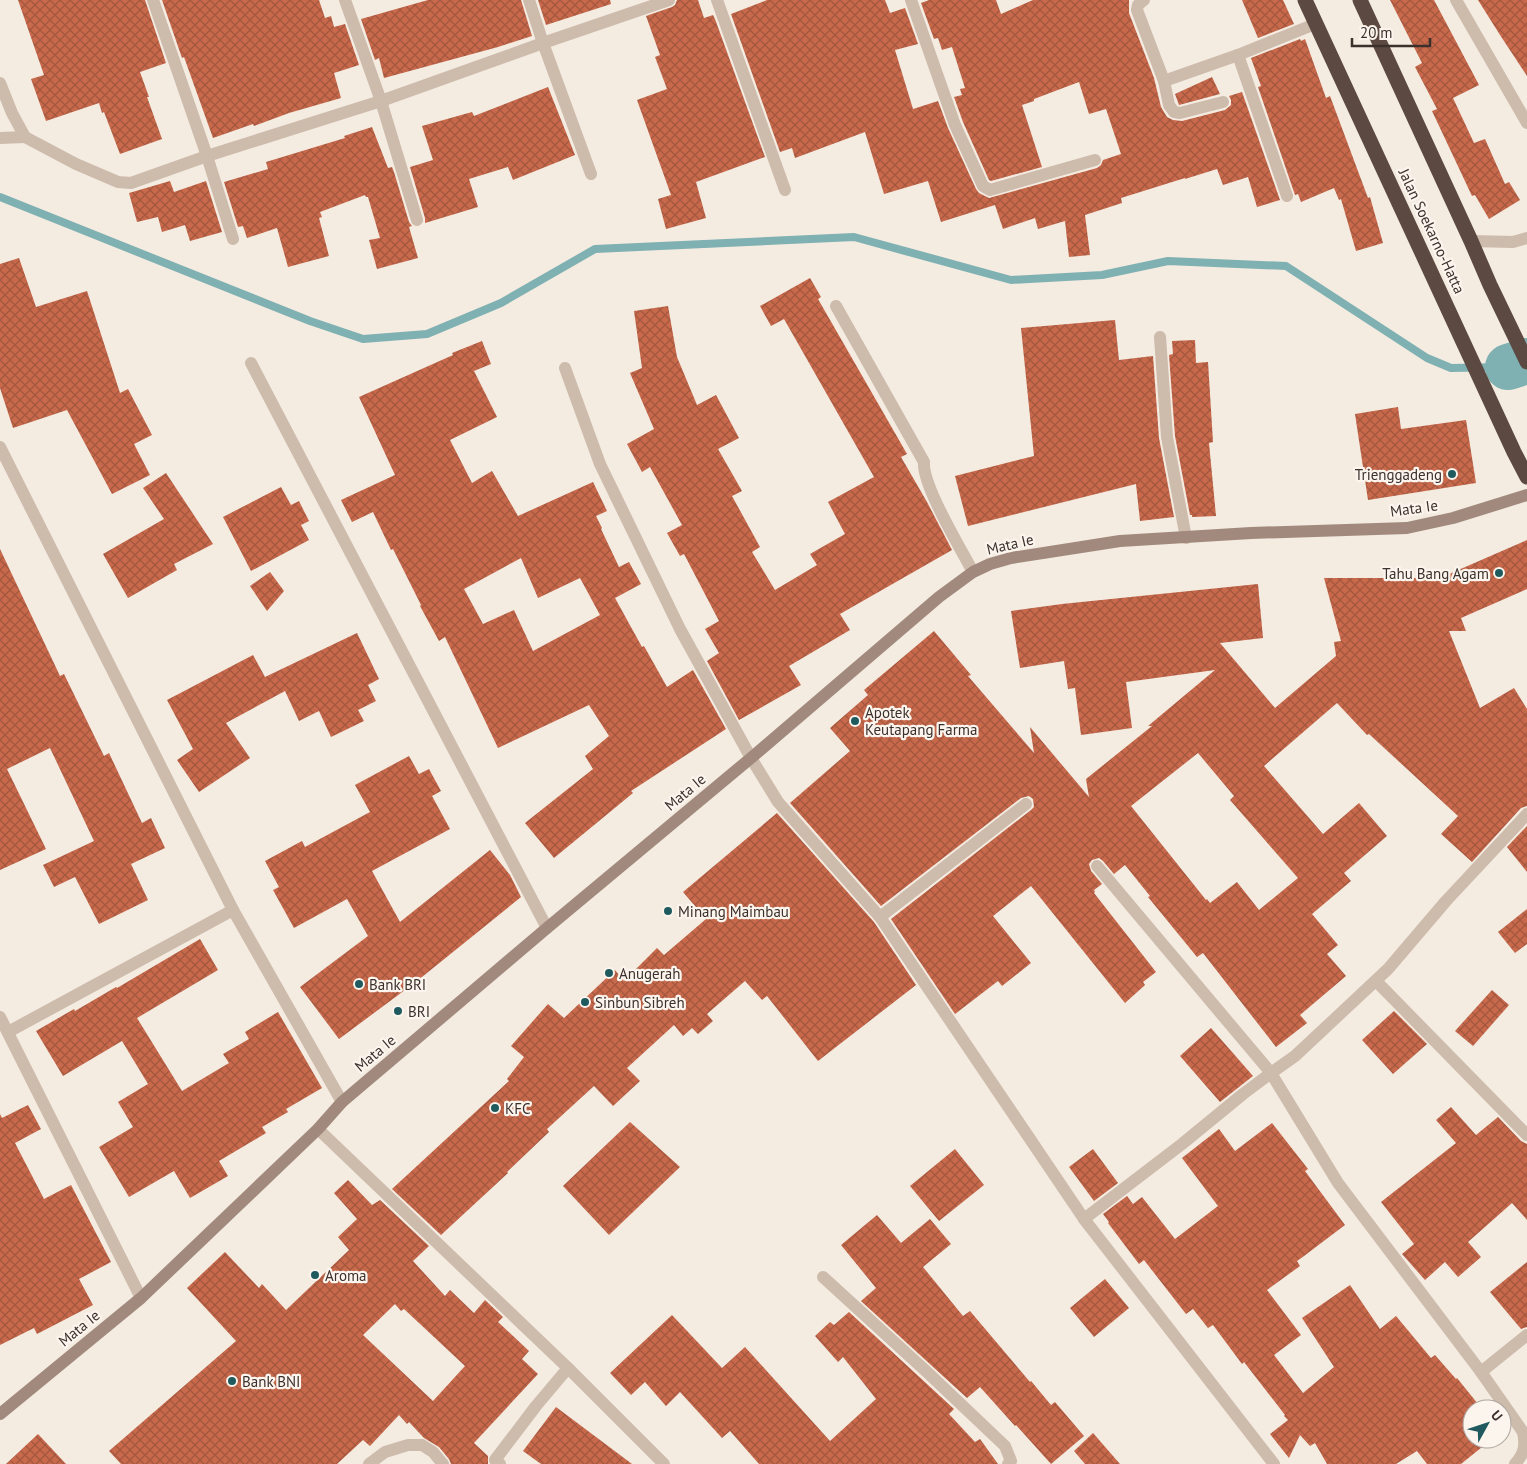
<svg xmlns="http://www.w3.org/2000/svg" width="1527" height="1464" viewBox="0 0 1527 1464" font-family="'PT Sans',sans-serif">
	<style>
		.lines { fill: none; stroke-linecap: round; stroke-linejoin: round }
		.stream { stroke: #7fb0b2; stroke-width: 8 }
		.river { stroke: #7fb0b2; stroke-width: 46 }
		.building { fill: url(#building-cross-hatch); fill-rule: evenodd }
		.street { stroke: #cdbbac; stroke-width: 12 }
		.secondary { stroke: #a18a7d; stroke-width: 12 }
		.highway { stroke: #5c4a42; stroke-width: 15 }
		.poi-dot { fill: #1f5a5e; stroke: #fbf5ee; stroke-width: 2 }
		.labels { text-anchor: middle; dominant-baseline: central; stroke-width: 4.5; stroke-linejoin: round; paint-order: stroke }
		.street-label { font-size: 15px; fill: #3b302b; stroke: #fbf5ee }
		.poi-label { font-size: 15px; fill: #3b302b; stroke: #fbf5ee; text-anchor: start }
	</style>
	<defs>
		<pattern id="building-cross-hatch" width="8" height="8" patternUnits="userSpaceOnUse" patternTransform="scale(1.25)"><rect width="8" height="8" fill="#c8694b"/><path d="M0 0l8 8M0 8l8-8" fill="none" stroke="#a4573f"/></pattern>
	</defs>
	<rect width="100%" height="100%" fill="#f4ebe1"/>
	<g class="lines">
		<polyline class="stream" points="0,197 310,321 363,339 427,334 501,303 595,249 854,237 1011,280 1102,275 1168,261 1286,266 1427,358 1451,368 1508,367"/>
		<polyline class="river" points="1508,367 1527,361"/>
	</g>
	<g class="building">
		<polygon points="18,0 145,0 166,63 140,72 149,97 147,97 162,139 120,154 104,112 102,113 99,103 46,121 31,79 44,75"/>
		<polygon points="162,0 319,0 325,18 331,16 334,27 345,24 359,65 334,73 341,98 289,113 254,126 253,124 213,138 184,57 182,58"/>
		<polygon points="428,0 521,0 532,36 498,47 384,78 379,58 375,60 361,19"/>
		<polygon points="538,0 610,0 611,4 546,25"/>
		<polygon points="677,0 698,0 704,18 713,15 715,19 765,157 696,182 706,218 666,229 658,199 671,195 637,100 667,89 655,57 660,55 646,16 672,7 675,5"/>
		<polygon points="767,0 885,0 890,13 905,8 918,44 895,50 913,109 938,101 948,128 976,189 979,193 989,198 1097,168 1101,165 1103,160 1121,154 1106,109 1089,114 1079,82 1034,99 1034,101 1022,105 1042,167 991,181 989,180 963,122 954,97 962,95 960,89 965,88 952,47 942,50 938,38 934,39 921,3 929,0 996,0 1001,14 1033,0 1129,0 1129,13 1154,78 1161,107 1167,117 1173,120 1182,121 1225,110 1231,105 1231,100 1229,96 1242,92 1280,200 1257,207 1248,177 1223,185 1217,169 1185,179 1185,178 1121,198 1122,203 1085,215 1090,255 1069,257 1065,221 1038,229 1035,218 1003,229 995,205 941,222 928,181 884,194 865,132 795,158 792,148 780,152 731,14"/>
		<polygon points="1242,0 1283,0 1294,24 1258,38"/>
		<polygon points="1390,0 1434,0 1479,85 1453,98 1474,143 1485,139 1505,184 1509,182 1520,200 1489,219 1475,195 1472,196 1432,111 1437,109 1415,67 1422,63"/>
		<polygon points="1478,0 1527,0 1527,76 1500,35"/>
		<polygon points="1300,39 1301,41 1305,39 1326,98 1330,96 1368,198 1370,197 1383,243 1356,251 1341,199 1339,200 1334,188 1301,202 1298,194 1295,195 1258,87 1261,86 1251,58"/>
		<polygon points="1212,77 1220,94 1179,105 1175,94"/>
		<polygon points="548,87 575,155 513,180 508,167 469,179 478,207 425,223 425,218 410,167 433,160 422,126 472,112 474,116"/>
		<polygon points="372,127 388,168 392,167 394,172 409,222 412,226 409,227 418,258 377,269 369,240 380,238 368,197 366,197 365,195 320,212 322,217 319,218 329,256 288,267 277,228 247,238 243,226 238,227 224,182 268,169 266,162 345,138 344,136"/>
		<polygon points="170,181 174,192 206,181 222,232 190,241 185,225 162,232 158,217 137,222 129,193"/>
		<polygon points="19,258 36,307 87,291 120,393 128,389 152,435 134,444 150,475 112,494 67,410 13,428 0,388 0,264"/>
		<polygon points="810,278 821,297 818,299 907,454 901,457 927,502 952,550 840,614 850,630 789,666 801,685 739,720 707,661 719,653 705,629 719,621 684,554 680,556 667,533 682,525 650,467 642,472 627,444 654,429 630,373 642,368 634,311 668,306 677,357 697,405 716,395 739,438 718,449 742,491 732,496 760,547 752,552 775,590 817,565 810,554 845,534 828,502 874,477 784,319 771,326 760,306"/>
		<polygon points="1115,320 1119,360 1153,356 1159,438 1174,517 1140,521 1136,484 968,526 955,476 1034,456 1021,328"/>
		<polygon points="1195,340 1196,363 1208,362 1213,442 1209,443 1216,516 1192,517 1192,515 1190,515 1175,436 1169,355 1173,354 1172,341"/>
		<path d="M 482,341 L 491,364 L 474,371 L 497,417 L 450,440 L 472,483 L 492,471 L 518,516 L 593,482 L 607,511 L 596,516 L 602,528 L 601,529 L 619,567 L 629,562 L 641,584 L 615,598 L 642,647 L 644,646 L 667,687 L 693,670 L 726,729 L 631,791 L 633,793 L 554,858 L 525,823 L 593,769 L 585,756 L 609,736 L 589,705 L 498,748 L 445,637 L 439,641 L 420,606 L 421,605 L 393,549 L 391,550 L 373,512 L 352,522 L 341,500 L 395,475 L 359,397 L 453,355 L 452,353 ZM 521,558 L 538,598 L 580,578 L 600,615 L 533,651 L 514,610 L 483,624 L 464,589 Z"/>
		<polygon points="1398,407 1401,429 1466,420 1476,483 1368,500 1355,414"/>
		<polygon points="166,473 213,544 174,564 177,570 128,598 103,554 164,519 143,488"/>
		<polygon points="281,487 291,505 299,501 309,521 301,525 309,540 251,571 223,517"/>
		<path d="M 1527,540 L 1527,589 L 1461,618 L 1466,631 L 1449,631 L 1480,708 L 1514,688 L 1527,709 L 1527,806 L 1521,808 L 1472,862 L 1441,834 L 1458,816 L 1369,734 L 1367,735 L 1337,703 L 1264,766 L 1323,834 L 1359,803 L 1387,836 L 1344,873 L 1351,881 L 1312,914 L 1338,945 L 1327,954 L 1346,976 L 1300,1015 L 1307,1023 L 1276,1047 L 1203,953 L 1197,957 L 1148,897 L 1150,896 L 1125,865 L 1114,874 L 1103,861 L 1099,858 L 1092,860 L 1089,864 L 1091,871 L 1102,884 L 1094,890 L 1095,892 L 1094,893 L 1156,972 L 1143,982 L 1145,985 L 1125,1003 L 1031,886 L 993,916 L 1031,963 L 1002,986 L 998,981 L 955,1014 L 891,919 L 1031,810 L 1034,807 L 1033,799 L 1029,796 L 1021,798 L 881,906 L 790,803 L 850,751 L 830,728 L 868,695 L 864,690 L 934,631 L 971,675 L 968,676 L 1034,753 L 1030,727 L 1089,797 L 1086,779 L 1152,726 L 1148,726 L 1215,670 L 1126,682 L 1132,728 L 1081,735 L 1075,688 L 1068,689 L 1064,661 L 1020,668 L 1011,611 L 1062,604 L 1258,584 L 1263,638 L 1220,643 L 1275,708 L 1336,656 L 1334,642 L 1341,641 L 1324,578 L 1440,578 ZM 1198,753 L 1234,796 L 1230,800 L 1298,878 L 1259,910 L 1237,882 L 1210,903 L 1207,899 L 1206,900 L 1131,806 Z"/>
		<polygon points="0,549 60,676 64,674 104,756 109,753 142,823 151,818 165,848 131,864 148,900 99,924 75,877 54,887 43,865 94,841 50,748 7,769 46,849 0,870"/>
		<polygon points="270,572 284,591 267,611 250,586"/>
		<polygon points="357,633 379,679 368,685 376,701 358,710 364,721 331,737 319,711 299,721 285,691 226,723 250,758 199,792 177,760 193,749 167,700 253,655 265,677"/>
		<polygon points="409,756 419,774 429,769 441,791 432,796 450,829 372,871 400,922 490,850 510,875 521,897 417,981 339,1039 300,987 368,936 347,899 294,928 273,890 279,887 265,861 302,841 305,847 370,812 355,785"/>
		<polygon points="777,813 874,922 916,985 818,1061 767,996 762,1000 745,981 707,1014 713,1021 698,1034 692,1028 683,1036 674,1025 627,1068 640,1081 613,1106 594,1086 547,1129 549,1132 507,1172 508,1173 441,1235 392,1189 509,1081 507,1079 524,1057 511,1046 548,1004 564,1018 615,970 624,981 657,948 664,955 706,919 683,892"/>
		<polygon points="1527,826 1527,872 1507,847"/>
		<polygon points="1527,909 1527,944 1515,953 1498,932"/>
		<polygon points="200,939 218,970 137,1018 182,1091 229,1063 223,1054 249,1039 245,1032 278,1012 322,1088 286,1109 288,1112 262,1127 266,1133 219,1161 228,1176 190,1198 174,1171 129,1197 99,1147 133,1127 118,1102 148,1084 122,1041 63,1076 36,1031 74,1009 75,1011 116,987 117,988"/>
		<polygon points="1492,990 1509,1005 1473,1046 1455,1031"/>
		<polygon points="1394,1011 1427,1044 1393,1074 1362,1040"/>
		<polygon points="1211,1028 1253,1076 1220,1102 1180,1056"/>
		<polygon points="28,1105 41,1129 15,1143 44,1199 71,1185 111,1262 79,1279 93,1305 37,1334 34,1328 0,1345 0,1114 2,1118"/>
		<polygon points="1451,1107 1476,1135 1498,1117 1521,1141 1527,1144 1527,1220 1512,1203 1468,1242 1481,1257 1458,1277 1445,1262 1425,1280 1402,1254 1414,1244 1381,1202 1456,1143 1436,1120"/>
		<polygon points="630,1122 680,1167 609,1235 563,1186"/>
		<polygon points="1272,1123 1308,1169 1305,1171 1345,1225 1304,1256 1297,1261 1300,1266 1267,1290 1301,1335 1274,1355 1303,1393 1334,1367 1302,1318 1350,1285 1380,1329 1396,1316 1431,1358 1435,1355 1456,1379 1457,1378 1478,1404 1472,1409 1472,1439 1492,1439 1461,1464 1427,1464 1417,1451 1396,1464 1327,1464 1315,1443 1310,1446 1300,1435 1289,1458 1270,1434 1288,1420 1284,1416 1285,1415 1244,1362 1242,1364 1213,1325 1208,1328 1193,1309 1186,1314 1144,1260 1139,1264 1108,1223 1109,1222 1103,1214 1127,1196 1133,1204 1142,1197 1175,1239 1218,1206 1182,1158 1219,1129 1235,1151"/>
		<polygon points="955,1149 984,1185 939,1221 910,1186"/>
		<polygon points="1093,1149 1118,1183 1094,1201 1069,1167"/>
		<path d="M 348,1180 L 372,1205 L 380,1200 L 429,1246 L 413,1261 L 445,1296 L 450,1290 L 474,1313 L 485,1300 L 503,1317 L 498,1322 L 529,1351 L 522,1359 L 538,1374 L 474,1443 L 488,1456 L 488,1464 L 451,1464 L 449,1459 L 439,1447 L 424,1438 L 409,1422 L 407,1424 L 399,1415 L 370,1446 L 363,1440 L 337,1464 L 121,1464 L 109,1451 L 236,1341 L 187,1288 L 225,1252 L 259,1288 L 262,1284 L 286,1310 L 349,1250 L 338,1237 L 357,1219 L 334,1193 ZM 395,1304 L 401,1311 L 404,1309 L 465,1366 L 433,1401 L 363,1335 Z"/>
		<polygon points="877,1215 901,1243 930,1219 951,1244 923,1267 963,1316 970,1311 1030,1382 1031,1381 1051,1405 1055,1402 1084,1436 1051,1464 1016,1425 1015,1426 980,1387 967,1398 861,1301 876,1288 841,1245"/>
		<polygon points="1527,1262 1527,1327 1521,1329 1490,1292"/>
		<polygon points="1105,1279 1129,1308 1094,1337 1070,1308"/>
		<polygon points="849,1312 954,1409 949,1414 975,1442 980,1439 998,1464 759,1464 730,1431 722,1438 680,1392 666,1406 645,1382 631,1395 610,1373 672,1315 722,1368 745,1347 830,1441 876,1399 843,1357 838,1362 815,1336 830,1322 834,1325"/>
		<polygon points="556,1407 632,1464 541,1464 523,1451"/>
		<polygon points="1093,1433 1120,1464 1085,1464 1074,1451"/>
		<polygon points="38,1434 66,1464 6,1464"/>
	</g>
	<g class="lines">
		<g class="street">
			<polyline points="153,0 207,156 233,239"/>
			<polyline points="345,0 381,101 417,220"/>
			<polyline points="529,0 543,43 591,174"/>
			<polyline points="717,0 785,190"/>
			<polyline points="911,0 955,125 983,186 990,190 1095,160"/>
			<polyline points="1144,0 1138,5 1137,10 1164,81 1238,55 1315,24"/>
			<polyline points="1456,0 1527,123"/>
			<polyline points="1238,55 1287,196"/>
			<polyline points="1164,81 1169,105 1174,112 1180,113 1223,102"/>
			<polyline points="0,83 12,113 25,137 76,164 118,182 131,183 207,156 381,101 543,43 669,0"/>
			<polyline points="0,138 25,137"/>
			<polyline points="1471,241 1513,242 1527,238"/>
			<path d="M 836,306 L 924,462 C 922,485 961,549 973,572"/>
			<polyline points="1160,337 1167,437 1186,538"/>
			<polyline points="251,363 547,928"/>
			<polyline points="565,368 600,464 680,629 751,758 778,802 880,917 1084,1219 1274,1464"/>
			<polyline points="0,447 233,910 342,1102"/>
			<polyline points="1097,866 1271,1073 1295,1056 1388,969 1446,901 1527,814"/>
			<polyline points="880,917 1026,804"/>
			<polyline points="1376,981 1527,1135"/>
			<polyline points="0,1017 141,1298"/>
			<polyline points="8,1032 233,910"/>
			<polyline points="318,1129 568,1368 664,1464"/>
			<path d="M 1084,1219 L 1182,1144 L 1243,1094 L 1271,1073 L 1338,1183 L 1481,1372 L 1523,1432 C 1526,1446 1524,1454 1515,1464"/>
			<polyline points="823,1277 927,1372 1005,1446 1011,1461 1008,1464"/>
			<polyline points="1481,1372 1527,1335"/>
			<polyline points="369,1464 385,1452 408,1445 422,1445 433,1452 443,1464"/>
			<polyline points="500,1464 495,1460 536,1406 568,1368"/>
		</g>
		<polyline class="secondary" points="0,1414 141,1298 318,1129 342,1102 547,928 751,758 939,597 973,572 990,564 1011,558 1120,541 1251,533 1407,528 1453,518 1527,495"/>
		<g class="highway">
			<polyline points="1305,0 1514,452 1527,477"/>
			<polyline points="1360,0 1471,241 1490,285 1527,362"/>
		</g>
	</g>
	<g class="poi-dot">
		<circle cx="1452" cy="474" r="5"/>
		<circle cx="1499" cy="573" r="5"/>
		<circle cx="855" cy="721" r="5"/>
		<circle cx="668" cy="911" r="5"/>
		<circle cx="609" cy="973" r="5"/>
		<circle cx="359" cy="984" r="5"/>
		<circle cx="585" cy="1002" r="5"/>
		<circle cx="398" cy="1011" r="5"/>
		<circle cx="495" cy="1108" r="5"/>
		<circle cx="315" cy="1275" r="5"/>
		<circle cx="232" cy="1381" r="5"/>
	</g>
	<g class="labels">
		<g class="street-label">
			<text transform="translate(1432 231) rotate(65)">Jalan Soekarno-Hatta</text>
			<text transform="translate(1414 508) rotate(-8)">Mata Ie</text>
			<text transform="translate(1010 544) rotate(-13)">Mata Ie</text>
			<text transform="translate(685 792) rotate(-40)">Mata Ie</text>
			<text transform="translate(375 1053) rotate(-40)">Mata Ie</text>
			<text transform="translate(79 1328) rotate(-39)">Mata Ie</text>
		</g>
		<g class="poi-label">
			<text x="1442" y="474" text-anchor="end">Trienggadeng</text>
			<text x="1489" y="573" text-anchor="end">Tahu Bang Agam</text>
			<text x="865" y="712">Apotek<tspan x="865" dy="17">Keutapang Farma</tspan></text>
			<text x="678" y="911">Minang Maimbau</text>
			<text x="619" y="973">Anugerah</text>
			<text x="369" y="984">Bank BRI</text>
			<text x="595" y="1002">Sinbun Sibreh</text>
			<text x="408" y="1011">BRI</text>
			<text x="505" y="1108">KFC</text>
			<text x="325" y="1275">Aroma</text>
			<text x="242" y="1381">Bank BNI</text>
		</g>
	</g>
	<g transform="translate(1487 1424) rotate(50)"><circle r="24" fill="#fbf5ee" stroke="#aea6a0"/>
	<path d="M0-4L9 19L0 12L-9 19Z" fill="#1f5a5e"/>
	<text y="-8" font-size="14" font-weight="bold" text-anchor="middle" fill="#3b302b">U</text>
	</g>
	<path d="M1352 38v8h78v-8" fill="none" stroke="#3b302b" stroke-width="2.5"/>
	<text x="1360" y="38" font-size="15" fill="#3b302b" stroke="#fbf5ee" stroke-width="4" paint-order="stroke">20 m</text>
</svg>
